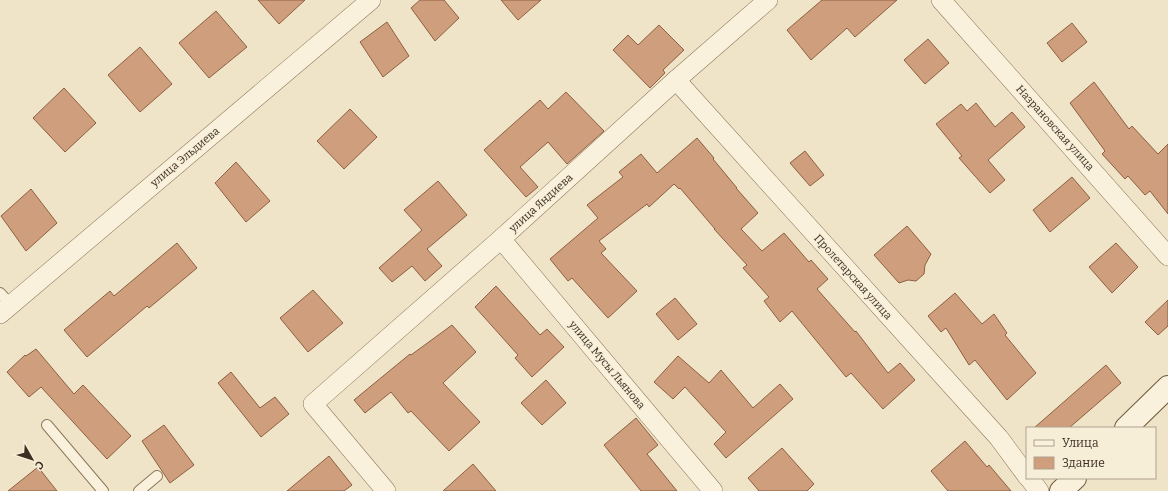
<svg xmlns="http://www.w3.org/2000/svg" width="1168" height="491" viewBox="0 0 1168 491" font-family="Bitter,serif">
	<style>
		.building { fill: #cf9f7d; stroke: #8d5f41 }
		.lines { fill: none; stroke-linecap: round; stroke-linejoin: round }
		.lane-casing { stroke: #8d765c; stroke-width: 12 }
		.street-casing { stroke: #8d765c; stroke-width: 20 }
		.secondary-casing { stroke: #6f573f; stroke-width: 24 }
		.lane { stroke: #faf1dc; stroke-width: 10 }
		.street { stroke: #faf1dc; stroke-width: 19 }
		.secondary { stroke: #faf1dc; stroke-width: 22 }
		.labels { text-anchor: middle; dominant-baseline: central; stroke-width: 3; stroke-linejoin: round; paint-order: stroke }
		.street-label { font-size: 11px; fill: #3d2e20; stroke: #f7eed8 }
	</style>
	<rect width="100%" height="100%" fill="#f0e4c8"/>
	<g class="building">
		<polygon points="258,0 305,0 279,24"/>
		<polygon points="420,0 444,0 459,18 435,41 411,8"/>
		<polygon points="501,0 541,0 518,20"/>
		<polygon points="822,0 897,0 855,37 847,28 811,60 787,30"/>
		<polygon points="216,11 247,47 209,78 179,43"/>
		<polygon points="387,22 409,56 383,77 360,42"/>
		<polygon points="1072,23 1087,42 1062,62 1047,43"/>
		<polygon points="659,25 684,50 663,70 665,73 650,88 613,50 628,35 638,45"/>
		<polygon points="928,39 949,63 925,84 904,60"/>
		<polygon points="140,47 172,84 140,112 108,75"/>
		<polygon points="1094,82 1129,129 1132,126 1158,154 1168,144 1168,214 1150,191 1145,195 1128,176 1125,179 1102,154 1105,151 1070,103"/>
		<polygon points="64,88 96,123 65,152 33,118"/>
		<polygon points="566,92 604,131 567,164 548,142 520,167 538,187 526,197 484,150 540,100 548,109"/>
		<polygon points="976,103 995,127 1012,112 1025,127 988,160 1005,180 990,193 959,158 962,156 936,124 961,104 967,111"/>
		<polygon points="350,109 377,137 344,169 317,141"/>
		<polygon points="697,138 714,158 713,159 737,188 736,188 758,213 741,229 762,251 784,233 809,262 811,260 828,279 817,289 855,332 856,331 888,373 900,363 915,380 883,409 851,373 846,377 792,311 780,322 764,301 769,297 743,268 747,265 714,229 715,229 680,188 679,189 674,184 649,207 647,204 599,241 606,249 601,253 637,291 608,318 572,278 568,281 550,259 598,218 587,205 623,177 619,172 641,154 657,173"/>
		<polygon points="805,151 824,175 810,186 790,163"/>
		<polygon points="236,162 270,201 246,222 215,183"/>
		<polygon points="1072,177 1090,198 1050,232 1033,210"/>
		<polygon points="438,181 467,215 427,249 442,266 425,281 412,266 392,282 379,268 422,230 404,210"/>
		<polygon points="31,189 57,223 26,251 1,216"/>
		<polygon points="907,226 931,254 925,265 924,274 916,281 908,280 899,283 874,255"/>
		<polygon points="177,243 197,268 149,308 147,306 87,357 64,330 110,291 114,296"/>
		<polygon points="1116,243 1138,267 1112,293 1089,267"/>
		<polygon points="496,286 540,335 547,329 564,347 532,377 515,358 518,355 475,307"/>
		<polygon points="313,290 343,323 308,352 280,318"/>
		<polygon points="955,293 982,324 994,314 1007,333 1005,335 1036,373 1007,400 975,360 969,365 946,328 941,332 928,316"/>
		<polygon points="675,298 697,324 678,340 656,314"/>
		<polygon points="1168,300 1168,326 1158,335 1145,322"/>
		<polygon points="452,325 476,352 443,383 480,422 449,451 411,411 408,413 391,392 365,413 354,400 410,354 411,355"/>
		<polygon points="36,349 74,394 83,385 131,436 107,459 41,387 29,397 7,372 25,355 26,356"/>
		<polygon points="678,356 709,383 721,370 753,408 780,384 793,399 726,458 714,444 726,432 685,387 673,399 654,382"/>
		<polygon points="1106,365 1121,383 1069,428 1034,428"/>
		<polygon points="231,372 260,408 275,397 289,414 261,437 218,383"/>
		<polygon points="546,380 566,403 542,425 521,403"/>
		<polygon points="636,418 658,445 647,454 677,491 641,491 604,445"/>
		<polygon points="164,425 194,465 170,483 142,441"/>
		<polygon points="965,441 987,467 989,465 1011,491 948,491 931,471"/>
		<polygon points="782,448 814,484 807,491 759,491 748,478"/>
		<polygon points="329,456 352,485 344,491 287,491"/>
		<polygon points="473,464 496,491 443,491"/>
		<polygon points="38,467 57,491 8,491"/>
	</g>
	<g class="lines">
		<defs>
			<g id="lane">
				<polyline points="0,293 11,305"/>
				<polyline points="47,425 103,491"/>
				<polyline points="139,491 157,476"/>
			</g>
			<g id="street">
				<polyline points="941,0 1168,256"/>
				<polyline points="676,80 999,438 1027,476"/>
				<polyline points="501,239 713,491"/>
				<polyline points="0,314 371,0"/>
				<polyline points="1029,478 1039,491"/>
				<polyline points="386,491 313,404 501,239 676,80 768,0"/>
			</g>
			<g id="secondary">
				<polyline points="1126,428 1168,387"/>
				<polyline points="1061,491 1075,478"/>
			</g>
		</defs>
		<use href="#lane" class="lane-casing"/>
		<use href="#street" class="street-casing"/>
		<use href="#secondary" class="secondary-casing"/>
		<use href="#lane" class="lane"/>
		<use href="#street" class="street"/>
		<use href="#secondary" class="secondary"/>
	</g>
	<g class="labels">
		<g class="street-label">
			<text transform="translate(1055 128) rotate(48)">Назрановская улица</text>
			<text transform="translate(185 157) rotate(-40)">улица Эльдиева</text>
			<text transform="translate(541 203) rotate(-42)">улица Яндиева</text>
			<text transform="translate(853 277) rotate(48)">Пролетарская улица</text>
			<text transform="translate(607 365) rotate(50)">улица Мусы Льянова</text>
		</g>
	</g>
	<rect x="1026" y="427" width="130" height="52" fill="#f7eed8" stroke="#ada18e"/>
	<rect x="1034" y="440" width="20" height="6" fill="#faf1dc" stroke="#ada18e"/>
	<text x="1062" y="447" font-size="12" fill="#3d2e20">Улица</text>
	<rect x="1034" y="457" width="20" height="12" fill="#cf9f7d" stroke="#ada18e"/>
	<text x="1062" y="467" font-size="12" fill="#3d2e20">Здание</text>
	<g transform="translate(32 459) rotate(129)" stroke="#f7eed8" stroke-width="3" paint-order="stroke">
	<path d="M0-3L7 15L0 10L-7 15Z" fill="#3d2e20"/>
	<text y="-6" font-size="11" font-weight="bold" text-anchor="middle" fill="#3d2e20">С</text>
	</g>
</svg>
